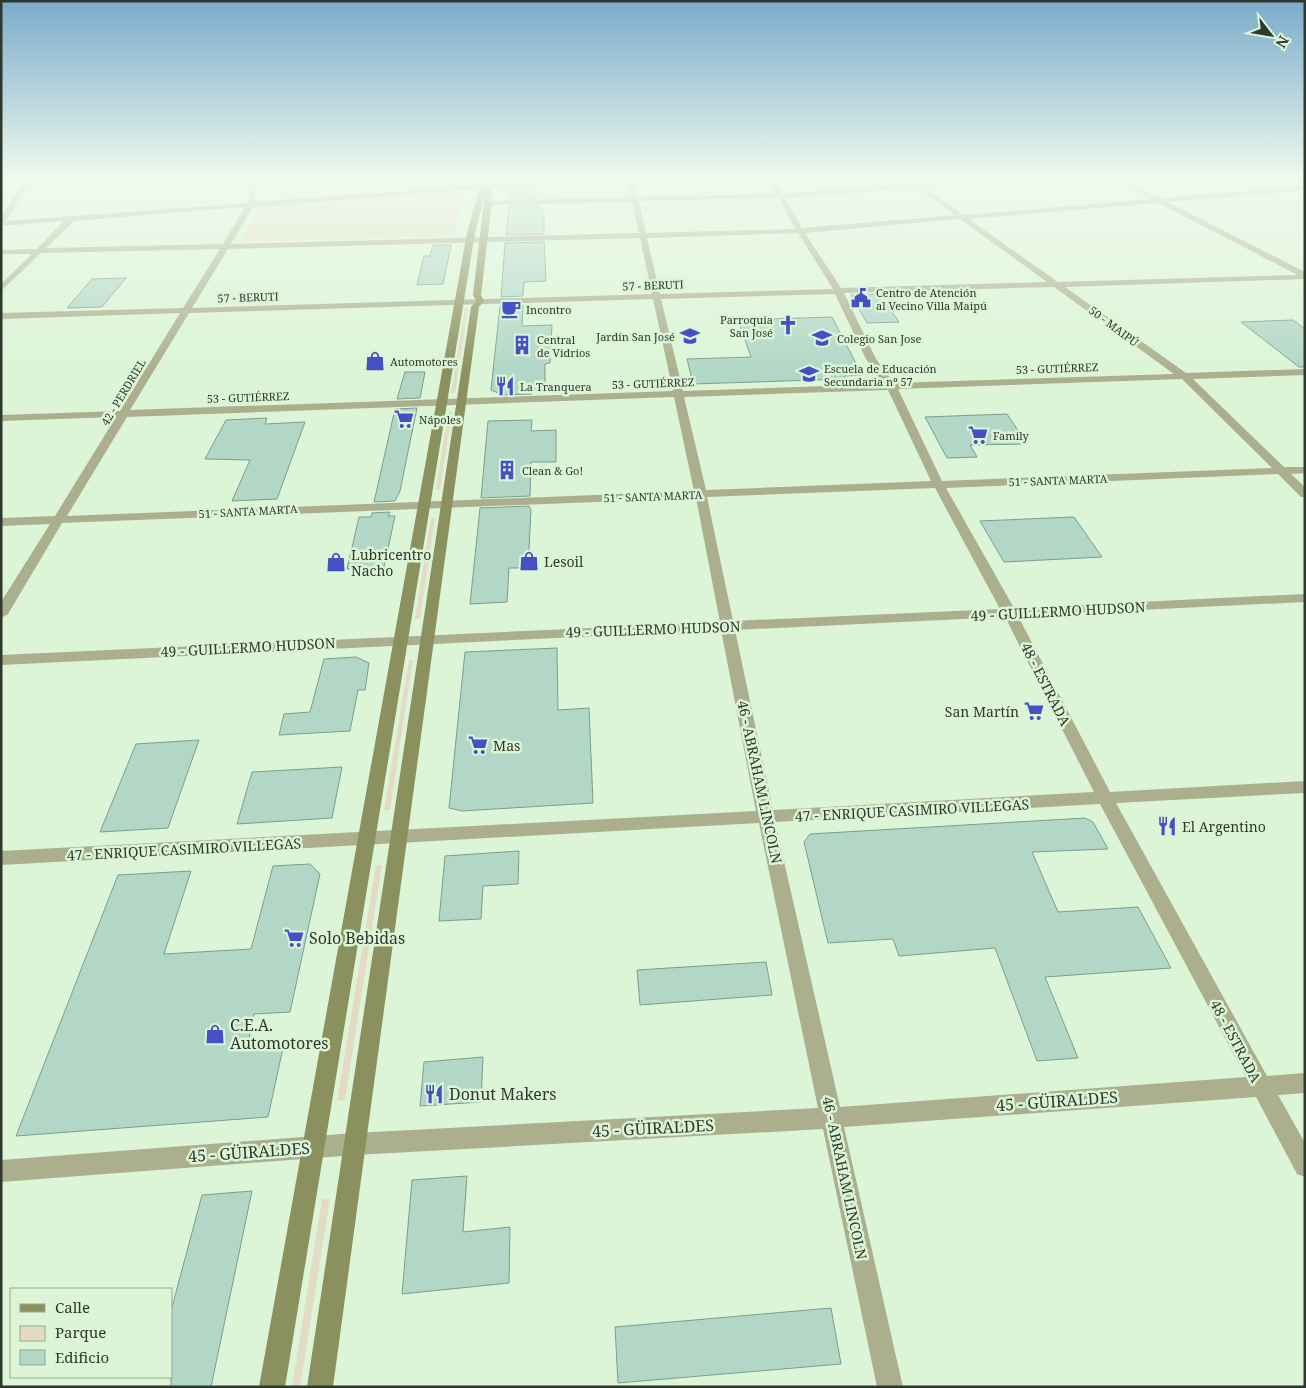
<svg xmlns="http://www.w3.org/2000/svg" width="1306" height="1388" viewBox="0 0 1306 1388" font-family="'Noto Serif',serif">
	<style>
		.green { fill: #e4dbc4 }
		.building { fill: #b2d7c7; stroke: #789f8e }
		.lines { fill: none; stroke-linecap: round; stroke-linejoin: round }
		.street { fill: #abaf8d; fill-rule: evenodd }
		.secondary { fill: #8b915e; fill-rule: evenodd }
		.labels { text-anchor: middle; dominant-baseline: central; stroke-width: 5; stroke-linejoin: round; paint-order: stroke }
		.far-street-label { font-size: 11px; fill: #2e382c; stroke: #dbf5d6 }
		.far-poi-label { font-size: 11px; fill: #2e382c; stroke: #dbf5d6; text-anchor: start }
		.poi-label { font-size: 14px; fill: #2e382c; stroke: #dbf5d6; text-anchor: start }
		.street-label { font-size: 14px; fill: #2e382c; stroke: #dbf5d6 }
		.near-poi-label { font-size: 16px; fill: #2e382c; stroke: #dbf5d6; text-anchor: start }
		.near-street-label { font-size: 16px; fill: #2e382c; stroke: #dbf5d6 }
	</style>
	<rect width="100%" height="100%" fill="#dbf5d6"/>
	<g class="green">
		<polygon points="457,192 462,194 454,235 450,236 239,242 264,204"/>
		<polygon points="465,308 468,308 455,393 451,393"/>
		<polygon points="452,412 440,489 436,489 448,413"/>
		<polygon points="431,518 435,518 420,619 415,619"/>
		<polygon points="409,660 413,660 390,810 384,810"/>
		<polygon points="376,865 382,865 345,1100 337,1101"/>
		<polygon points="322,1199 330,1199 300,1387 292,1387"/>
	</g>
	<g class="building">
		<polygon points="530,186 536,198 510,198 511,188"/>
		<polygon points="509,206 540,206 544,213 544,234 506,235"/>
		<polygon points="544,242 546,281 524,282 523,296 501,297 505,243"/>
		<polygon points="433,245 451,245 443,284 417,285 424,256 430,256"/>
		<polygon points="126,278 102,307 67,308 92,279"/>
		<polygon points="880,294 899,322 867,323 851,295"/>
		<polygon points="523,305 522,326 552,325 550,363 545,364 545,390 532,390 532,394 503,395 491,390 500,306"/>
		<polygon points="832,317 862,375 844,376 846,379 693,384 687,359 751,357 738,320"/>
		<polygon points="1293,320 1305,329 1305,367 1299,367 1241,322"/>
		<polygon points="405,372 425,372 420,398 397,399"/>
		<polygon points="417,408 400,491 395,501 374,502 395,409"/>
		<polygon points="1007,414 1027,444 970,445 977,457 947,458 925,417"/>
		<polygon points="267,418 265,424 305,422 277,499 232,501 250,460 205,459 226,420"/>
		<polygon points="532,420 531,431 556,430 556,462 531,462 530,496 481,498 488,421"/>
		<polygon points="529,506 531,510 528,568 509,568 507,602 470,604 480,508"/>
		<polygon points="390,512 388,516 395,516 384,567 347,569 359,517 371,517 372,513"/>
		<polygon points="1074,517 1102,557 1004,562 980,521"/>
		<polygon points="557,648 558,710 589,708 593,803 462,811 449,808 465,652"/>
		<polygon points="356,657 369,663 365,690 358,690 350,731 279,735 284,714 310,712 324,659"/>
		<polygon points="199,740 168,828 100,832 136,744"/>
		<polygon points="342,767 332,818 237,824 252,772"/>
		<polygon points="1085,818 1093,822 1108,849 1032,852 1058,912 1138,907 1171,968 1045,977 1078,1058 1037,1061 995,948 899,956 893,939 828,943 804,842 810,834"/>
		<polygon points="519,851 518,884 483,886 481,919 439,921 445,856"/>
		<polygon points="310,864 320,874 290,1012 254,1014 247,1050 283,1048 268,1117 16,1136 118,875 191,871 164,954 251,949 273,866"/>
		<polygon points="766,962 772,995 640,1005 637,970"/>
		<polygon points="483,1057 481,1102 420,1106 424,1062"/>
		<polygon points="467,1176 463,1232 510,1227 509,1283 402,1294 412,1180"/>
		<polygon points="252,1191 211,1387 171,1387 171,1311 202,1195"/>
		<polygon points="831,1308 841,1364 618,1383 615,1327"/>
	</g>
	<g class="lines">
		<path class="street" d="M 26,178 L 32,178 L 6,221 L 248,203 L 250,178 L 256,178 L 255,202 L 581,178 L 606,178 L 253,207 L 231,244 L 639,233 L 632,202 L 479,205 L 475,203 L 479,201 L 631,197 L 627,178 L 633,178 L 638,197 L 776,194 L 768,178 L 774,178 L 783,194 L 916,182 L 1017,178 L 925,187 L 963,215 L 1151,199 L 1113,178 L 1121,178 L 1161,198 L 1305,186 L 1305,190 L 1168,202 L 1305,272 L 1305,279 L 1065,287 L 1186,373 L 1305,369 L 1305,375 L 1193,379 L 1284,467 L 1305,467 L 1305,473 L 1291,474 L 1305,487 L 1305,497 L 1301,497 L 1278,474 L 946,488 L 1014,608 L 1305,594 L 1305,602 L 1018,616 L 1110,792 L 1305,781 L 1305,793 L 1116,803 L 1267,1076 L 1305,1073 L 1305,1093 L 1278,1095 L 1305,1143 L 1305,1177 L 1297,1174 L 1256,1097 L 844,1127 L 903,1387 L 877,1387 L 823,1129 L 355,1155 L 1,1182 L 1,1160 L 355,1133 L 818,1108 L 759,823 L 1,865 L 1,851 L 756,811 L 721,630 L 1,665 L 1,655 L 720,622 L 696,498 L 62,523 L 8,614 L 1,618 L 1,602 L 50,524 L 1,526 L 1,518 L 55,516 L 116,417 L 1,421 L 1,415 L 120,411 L 180,313 L 1,319 L 1,313 L 183,308 L 220,249 L 41,253 L 1,291 L 1,284 L 32,254 L 1,254 L 1,250 L 37,249 L 64,221 L 1,226 L 1,217 ZM 917,188 L 955,215 L 802,228 L 785,198 ZM 779,198 L 795,229 L 646,233 L 639,201 ZM 1158,203 L 1298,275 L 1058,282 L 969,219 ZM 245,207 L 223,244 L 46,248 L 74,221 ZM 960,219 L 1047,282 L 841,288 L 805,233 ZM 798,233 L 833,289 L 660,294 L 647,238 ZM 640,238 L 652,294 L 192,308 L 228,249 ZM 1054,287 L 1174,374 L 894,383 L 876,359 L 844,293 ZM 835,294 L 866,359 L 884,384 L 683,391 L 661,299 ZM 653,299 L 673,391 L 130,410 L 189,313 ZM 1182,379 L 1272,468 L 942,481 L 898,389 ZM 888,390 L 931,481 L 706,490 L 684,397 ZM 674,397 L 694,491 L 67,516 L 127,417 ZM 935,488 L 1000,609 L 733,621 L 707,497 ZM 1005,617 L 1094,792 L 773,810 L 735,630 ZM 1100,804 L 1246,1077 L 840,1107 L 775,822 Z"/>
		<polygon class="secondary" points="476,178 482,178 486,186 493,193 481,295 484,301 479,307 333,1387 307,1387 471,307 476,301 473,295 485,193 475,233 285,1387 259,1387 467,233 480,187"/>
	</g>
	<linearGradient id="sky" x2="0" y2="1"><stop stop-color="#7aabca"/><stop offset="0.48" stop-color="#effaed"/><stop offset="1" stop-color="#effaed" stop-opacity="0"/></linearGradient>
	<rect width="1306" height="372" fill="url(#sky)"/>
	<defs>
		<symbol id="civic-bare" viewBox="-9 -9 18 18"><path d="M-.6-6.5H3V-4.5H.6V-3L4-1V1h2V6H-6V1h2V-1L-.6-3ZM-1.2 2.5V6h2.4V2.5Z" fill="#4450c4" stroke="#dbf5d6" stroke-width="2.5" paint-order="stroke"/></symbol>
		<symbol id="cafe-bare" viewBox="-9 -9 18 18"><path d="M-5.5-4.5H6V0H3Q3 3.5 0 3.5H-2.5Q-5.5 3.5-5.5 0ZM3-3.2v2h1.7v-2ZM-6 4.5H4V6H-6Z" fill="#4450c4" stroke="#dbf5d6" stroke-width="2.5" paint-order="stroke"/></symbol>
		<symbol id="church-bare" viewBox="-9 -9 18 18"><path d="M-1.2-6h2.4v3.5h3.3v2.4h-3.3V6h-2.4V-.1h-3.3v-2.4h3.3Z" fill="#4450c4" stroke="#dbf5d6" stroke-width="2.5" paint-order="stroke"/></symbol>
		<symbol id="school-bare" viewBox="-9 -9 18 18"><path d="M0-5L7-2L0 1L-7-2ZM-4 1L0 2.5L4 1V4Q0 6-4 4Z" fill="#4450c4" stroke="#dbf5d6" stroke-width="2.5" paint-order="stroke"/></symbol>
		<symbol id="university-bare" viewBox="-9 -9 18 18"><path d="M0-5L7-2L0 1L-7-2ZM-4 1L0 2.5L4 1V4Q0 6-4 4Z" fill="#4450c4" stroke="#dbf5d6" stroke-width="2.5" paint-order="stroke"/></symbol>
		<symbol id="building-bare" viewBox="-9 -9 18 18"><path d="M-4-6H4V6H1V3H-1V6H-4ZM-2.5-4.3h1.7v1.8h-1.7ZM.8-4.3h1.7v1.8H.8ZM-2.5-1h1.7V.8h-1.7ZM.8-1h1.7V.8H.8Z" fill="#4450c4" stroke="#dbf5d6" stroke-width="2.5" paint-order="stroke"/></symbol>
		<symbol id="shop-bare" viewBox="-9 -9 18 18"><path d="M-5-2.5h2.3a2.7 3.5 0 0 1 5.4 0H5L5.5 6h-11ZM-1.5-2.5h3a1.5 2.3 0 0 0-3 0Z" fill="#4450c4" stroke="#dbf5d6" stroke-width="2.5" paint-order="stroke"/></symbol>
		<symbol id="restaurant-bare" viewBox="-9 -9 18 18"><path d="M-5-6h1v4h1v-4h1v4h1v-4h1v5L-1.5 .5V6h-2V.5L-5-1ZM5-6V6H3V1.5H1.5Q1.5-4 5-6Z" fill="#4450c4" stroke="#dbf5d6" stroke-width="2.5" paint-order="stroke"/></symbol>
		<symbol id="supermarket-bare" viewBox="-9 -9 18 18"><path d="M-6-5.5h2.5l.6 2H6L4.5 2H-2.5L-4.4-4H-6ZM-1.5 3.2a1.3 1.3 0 1 0 .1 0ZM3 3.2a1.3 1.3 0 1 0 .1 0Z" fill="#4450c4" stroke="#dbf5d6" stroke-width="2.5" paint-order="stroke"/></symbol>
	</defs>
	<g fill-rule="evenodd">
		<use href="#civic-bare" x="847" y="284" width="28" height="28"/>
		<use href="#cafe-bare" x="497" y="295" width="28" height="28"/>
		<use href="#church-bare" x="774" y="311" width="28" height="28"/>
		<use href="#school-bare" x="676" y="322" width="28" height="28"/>
		<use href="#university-bare" x="808" y="324" width="28" height="28"/>
		<use href="#building-bare" x="508" y="331" width="28" height="28"/>
		<use href="#shop-bare" x="361" y="347" width="28" height="28"/>
		<use href="#school-bare" x="795" y="360" width="28" height="28"/>
		<use href="#restaurant-bare" x="491" y="372" width="28" height="28"/>
		<use href="#supermarket-bare" x="390" y="405" width="28" height="28"/>
		<use href="#supermarket-bare" x="964" y="421" width="28" height="28"/>
		<use href="#building-bare" x="493" y="456" width="28" height="28"/>
		<use href="#shop-bare" x="515" y="547" width="28" height="28"/>
		<use href="#shop-bare" x="322" y="548" width="28" height="28"/>
		<use href="#supermarket-bare" x="1020" y="697" width="28" height="28"/>
		<use href="#supermarket-bare" x="464" y="731" width="28" height="28"/>
		<use href="#restaurant-bare" x="1153" y="812" width="28" height="28"/>
		<use href="#supermarket-bare" x="280" y="924" width="28" height="28"/>
		<use href="#shop-bare" x="201" y="1020" width="28" height="28"/>
		<use href="#restaurant-bare" x="420" y="1080" width="28" height="28"/>
	</g>
	<g class="labels">
		<g class="far-street-label">
			<text transform="translate(653 285) rotate(-2)">57 - BERUTI</text>
			<text transform="translate(248 297) rotate(-2)">57 - BERUTI</text>
			<text transform="translate(1114 326) rotate(37)">50 - MAIPÚ</text>
			<text transform="translate(1057 368) rotate(-2)">53 - GUTIÉRREZ</text>
			<text transform="translate(653 383) rotate(-2)">53 - GUTIÉRREZ</text>
			<text transform="translate(123 392) rotate(-59)">42 - PERDRIEL</text>
			<text transform="translate(248 397) rotate(-2)">53 - GUTIÉRREZ</text>
			<text transform="translate(1058 480) rotate(-2)">51 - SANTA MARTA</text>
			<text transform="translate(653 496) rotate(-2)">51 - SANTA MARTA</text>
			<text transform="translate(248 511) rotate(-3)">51 - SANTA MARTA</text>
		</g>
		<g class="far-poi-label">
			<text x="876" y="292">Centro de Atención<tspan x="876" dy="13">al Vecino Villa Maipú</tspan></text>
			<text x="526" y="309">Incontro</text>
			<text x="773" y="319" text-anchor="end">Parroquia<tspan x="773" dy="13">San José</tspan></text>
			<text x="675" y="336" text-anchor="end">Jardín San José</text>
			<text x="837" y="338">Colegio San Jose</text>
			<text x="537" y="339">Central<tspan x="537" dy="13">de Vidrios</tspan></text>
			<text x="390" y="361">Automotores</text>
			<text x="824" y="368">Escuela de Educación<tspan x="824" dy="13">Secundaria nº 57</tspan></text>
			<text x="520" y="386">La Tranquera</text>
			<text x="419" y="419">Nápoles</text>
			<text x="993" y="435">Family</text>
			<text x="522" y="470">Clean &amp; Go!</text>
		</g>
		<g class="poi-label">
			<text x="351" y="554">Lubricentro<tspan x="351" dy="16">Nacho</tspan></text>
			<text x="544" y="561">Lesoil</text>
			<text x="1019" y="711" text-anchor="end">San Martín</text>
			<text x="493" y="745">Mas</text>
			<text x="1182" y="826">El Argentino</text>
		</g>
		<g class="street-label">
			<text transform="translate(1058 611) rotate(-3)">49 - GUILLERMO HUDSON</text>
			<text transform="translate(653 629) rotate(-2)">49 - GUILLERMO HUDSON</text>
			<text transform="translate(248 647) rotate(-3)">49 - GUILLERMO HUDSON</text>
			<text transform="translate(1046 684) rotate(63)">48 - ESTRADA</text>
			<text transform="translate(760 782) rotate(78)">46 - ABRAHAM LINCOLN</text>
			<text transform="translate(912 810) rotate(-3)">47 - ENRIQUE CASIMIRO VILLEGAS</text>
			<text transform="translate(184 849) rotate(-3)">47 - ENRIQUE CASIMIRO VILLEGAS</text>
			<text transform="translate(1236 1041) rotate(62)">48 - ESTRADA</text>
			<text transform="translate(845 1178) rotate(78)">46 - ABRAHAM LINCOLN</text>
		</g>
		<g class="near-poi-label">
			<text x="309" y="938">Solo Bebidas</text>
			<text x="230" y="1025">C.E.A.<tspan x="230" dy="18">Automotores</tspan></text>
			<text x="449" y="1094">Donut Makers</text>
		</g>
		<g class="near-street-label">
			<text transform="translate(1057 1101) rotate(-4)">45 - GÜIRALDES</text>
			<text transform="translate(653 1128) rotate(-3)">45 - GÜIRALDES</text>
			<text transform="translate(249 1152) rotate(-4)">45 - GÜIRALDES</text>
		</g>
	</g>
	<rect width="1306" height="1388" fill="none" stroke="#2e382c" stroke-width="5"/>
	<rect x="10" y="1288" width="162" height="90" fill="#dbf5d6" stroke="#96a992"/>
	<rect x="20" y="1304" width="25" height="8" fill="#8b915e" stroke="#96a992"/>
	<text x="55" y="1313" font-size="15" fill="#2e382c">Calle</text>
	<rect x="20" y="1326" width="25" height="15" fill="#e4dbc4" stroke="#96a992"/>
	<text x="55" y="1338" font-size="15" fill="#2e382c">Parque</text>
	<rect x="20" y="1350" width="25" height="15" fill="#b2d7c7" stroke="#96a992"/>
	<text x="55" y="1363" font-size="15" fill="#2e382c">Edificio</text>
	<g transform="translate(1271 35) rotate(121)" stroke="#dbf5d6" stroke-width="4" paint-order="stroke">
	<path d="M0-4L9 19L0 12L-9 19Z" fill="#2e382c"/>
	<text y="-8" font-size="14" font-weight="bold" text-anchor="middle" fill="#2e382c">N</text>
	</g>
</svg>
